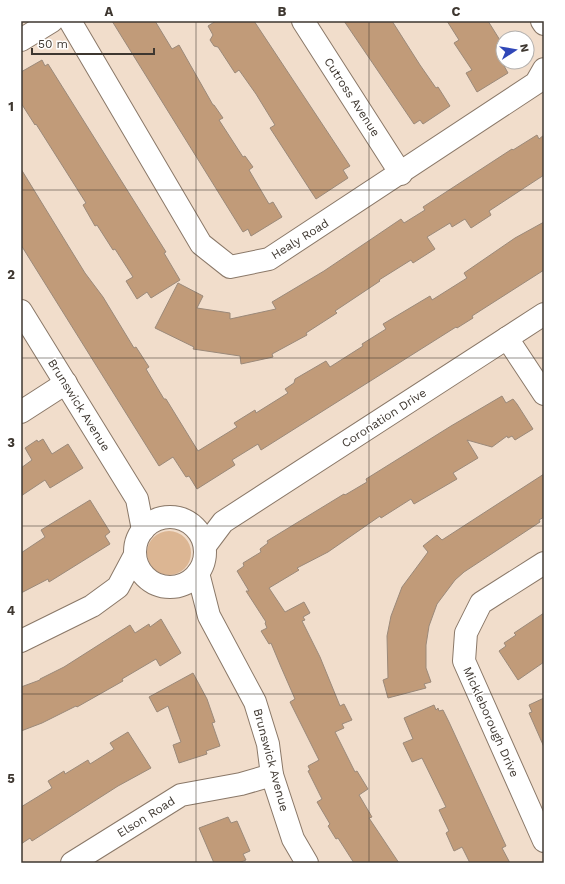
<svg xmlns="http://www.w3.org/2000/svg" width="565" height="884" viewBox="0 0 565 884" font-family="'Work Sans',sans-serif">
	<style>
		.green { fill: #dcb693 }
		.building { fill: #c19b79; stroke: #9b8979 }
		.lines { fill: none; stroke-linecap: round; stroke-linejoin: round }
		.minor-casing { stroke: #8a7868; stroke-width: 24 }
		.minor { stroke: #fff; stroke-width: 22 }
		.grid { fill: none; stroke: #3e3730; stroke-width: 1; stroke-opacity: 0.55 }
		.labels { text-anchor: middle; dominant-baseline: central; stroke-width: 3; stroke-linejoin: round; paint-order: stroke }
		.street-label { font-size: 12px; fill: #3e3730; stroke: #fff }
		.neatline { fill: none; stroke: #3e3730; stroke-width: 1.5 }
		.grid-label { font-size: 13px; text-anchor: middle; font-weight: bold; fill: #3e3730 }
	</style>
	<rect width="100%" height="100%" fill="#f1ddcb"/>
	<circle class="green" cx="169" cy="553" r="22"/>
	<g class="building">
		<polygon points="112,21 155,21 172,49 179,45 213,105 214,105 223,118 219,120 243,157 245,156 253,167 249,170 269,204 273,202 282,217 251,236 248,229 243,232"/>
		<polygon points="216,21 254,21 350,166 343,170 348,178 316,199 270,128 275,125 256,94 239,70 235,73 218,47 214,46 210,40 213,35 208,26"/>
		<polygon points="344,21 392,21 420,65 436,88 438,87 450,106 423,124 420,120 414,124"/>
		<polygon points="447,21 488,21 503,45 503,64 508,73 477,92 466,73 472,70 454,43 459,40"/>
		<polygon points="42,60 45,66 48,64 166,252 164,253 180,280 151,298 147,292 137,299 126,281 133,277 115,249 113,250 97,225 95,226 83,205 86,203 36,124 35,125 21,103 21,72"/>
		<polygon points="537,135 539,139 544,135 544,175 489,211 491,215 471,228 465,219 452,227 450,223 427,237 435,249 413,263 411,260 379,280 380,281 335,311 337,313 306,333 307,335 272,354 273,357 241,364 240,356 193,349 194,347 155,328 178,283 203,296 197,308 230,313 230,319 276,309 272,302 324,271 401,219 404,223 425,210 423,207 512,149 513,150"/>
		<polygon points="21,169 85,273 103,297 134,348 136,347 149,367 146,369 164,399 166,399 198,451 237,427 234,423 255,410 256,413 288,393 285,389 294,383 295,379 326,361 330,367 363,346 362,344 386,329 383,324 430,296 432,300 467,278 464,273 515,238 544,222 544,270 472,316 473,318 457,328 456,327 261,450 258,444 232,460 235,465 197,489 189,476 186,477 173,457 159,466 21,245"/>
		<polygon points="502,396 506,403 513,399 517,404 533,429 515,440 512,436 508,438 507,436 492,447 467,440 478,458 453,473 457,479 414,504 411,499 381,518 380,516 328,552 297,568 299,570 269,588 285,612 304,602 310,613 303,617 305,620 302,621 320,657 340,706 344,704 352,720 342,724 344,728 335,732 355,772 357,771 368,789 359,795 372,817 369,818 399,863 354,863 338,838 336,839 328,826 330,824 317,802 322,799 308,771 310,770 308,766 319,760 290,702 295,699 281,667 271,643 269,644 261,631 267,628 265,623 266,622 246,591 249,591 237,571 244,566 243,563 261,552 260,549 268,543 267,541 344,494 345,495 367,482 366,479 451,426"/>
		<polygon points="43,439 52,454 68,444 83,468 50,488 45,480 21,496 21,468 32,460 25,448 37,440 38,442"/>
		<polygon points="544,474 544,517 539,520 540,522 464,572 455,580 437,604 429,626 426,645 426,668 431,682 424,684 426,688 388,698 383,680 388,678 387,636 391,616 402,587 428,552 423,546 437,535 442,540"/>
		<polygon points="90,500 110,532 105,536 110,544 49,582 48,579 21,593 21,553 45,537 41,530"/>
		<polygon points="544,613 544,662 518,680 499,651 506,646 504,643 516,635 514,633"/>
		<polygon points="161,619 181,653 160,666 156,659 122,679 123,681 77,707 76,706 42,723 21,731 21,687 40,680 40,679 64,667 130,625 135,633 149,624 150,627"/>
		<polygon points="193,673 207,699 215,722 212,723 220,746 206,751 207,754 179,763 173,745 181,742 168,706 157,712 149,697"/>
		<polygon points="544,698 544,747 529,713 532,712 529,705"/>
		<polygon points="434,705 436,710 438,708 439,711 443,710 449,722 506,846 502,848 510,863 470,863 462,847 454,851 446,833 449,831 439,810 446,807 422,758 412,762 403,743 413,739 404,718"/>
		<polygon points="128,732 151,768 118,786 32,841 30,838 21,844 21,807 52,788 48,781 64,771 65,774 88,760 90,764 114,749 110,743"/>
		<polygon points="228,817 231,823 237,821 250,851 243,854 246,860 238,863 214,863 199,828"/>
	</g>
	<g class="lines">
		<defs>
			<g id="minor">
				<polyline points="70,21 201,244 230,267 269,259 536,83 544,69"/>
				<polyline points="303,21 401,174"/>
				<polyline points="542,21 544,24"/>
				<polyline points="21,40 52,21"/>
				<polyline points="21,311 137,499 143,530"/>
				<polyline points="507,338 544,394"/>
				<polyline points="21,412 66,383"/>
				<circle cx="170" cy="552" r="35"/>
				<polyline points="205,546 223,522 544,314"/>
				<polyline points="544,563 481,603 466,633 464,661 544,841"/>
				<polyline points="198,573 209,616 255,702 268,744 272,775 293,839 307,863"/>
				<polyline points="21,641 92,606 118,587 135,555"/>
				<polyline points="72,863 181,795 241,784 272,775"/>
			</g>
		</defs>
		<use href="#minor" class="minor-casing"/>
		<use href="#minor" class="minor"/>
	</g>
	<path class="grid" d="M 196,21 L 196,863M 369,21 L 369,863M 21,190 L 544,190M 21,358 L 544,358M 21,526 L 544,526M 21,694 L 544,694"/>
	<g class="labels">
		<g class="street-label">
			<text transform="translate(352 97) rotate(57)">Cutross Avenue</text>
			<text transform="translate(300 239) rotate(-32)">Healy Road</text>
			<text transform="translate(79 405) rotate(58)">Brunswick Avenue</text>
			<text transform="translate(384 418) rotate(-33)">Coronation Drive</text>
			<text transform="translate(491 722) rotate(66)">Mickleborough Drive</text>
			<text transform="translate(271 760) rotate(75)">Brunswick Avenue</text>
			<text transform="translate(146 817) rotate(-32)">Elson Road</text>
		</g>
	</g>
	<rect width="565" height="884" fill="none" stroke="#ffffff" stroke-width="44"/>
	<g transform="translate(515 50) rotate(78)"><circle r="19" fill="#ffffff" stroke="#b2afac"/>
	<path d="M0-3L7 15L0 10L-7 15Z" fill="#3047b8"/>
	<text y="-6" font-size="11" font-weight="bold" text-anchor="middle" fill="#3e3730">N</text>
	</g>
	<path d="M32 48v6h122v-6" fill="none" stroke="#3e3730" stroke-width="2"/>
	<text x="38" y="48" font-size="12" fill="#3e3730" stroke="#ffffff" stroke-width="3" paint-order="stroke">50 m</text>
	<rect x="22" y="22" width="521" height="840" class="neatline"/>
	<g class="grid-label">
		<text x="109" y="16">A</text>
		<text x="282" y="16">B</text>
		<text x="456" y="16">C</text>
		<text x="11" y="111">1</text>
		<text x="11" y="279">2</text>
		<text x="11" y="447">3</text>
		<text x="11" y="615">4</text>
		<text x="11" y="783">5</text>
	</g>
</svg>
